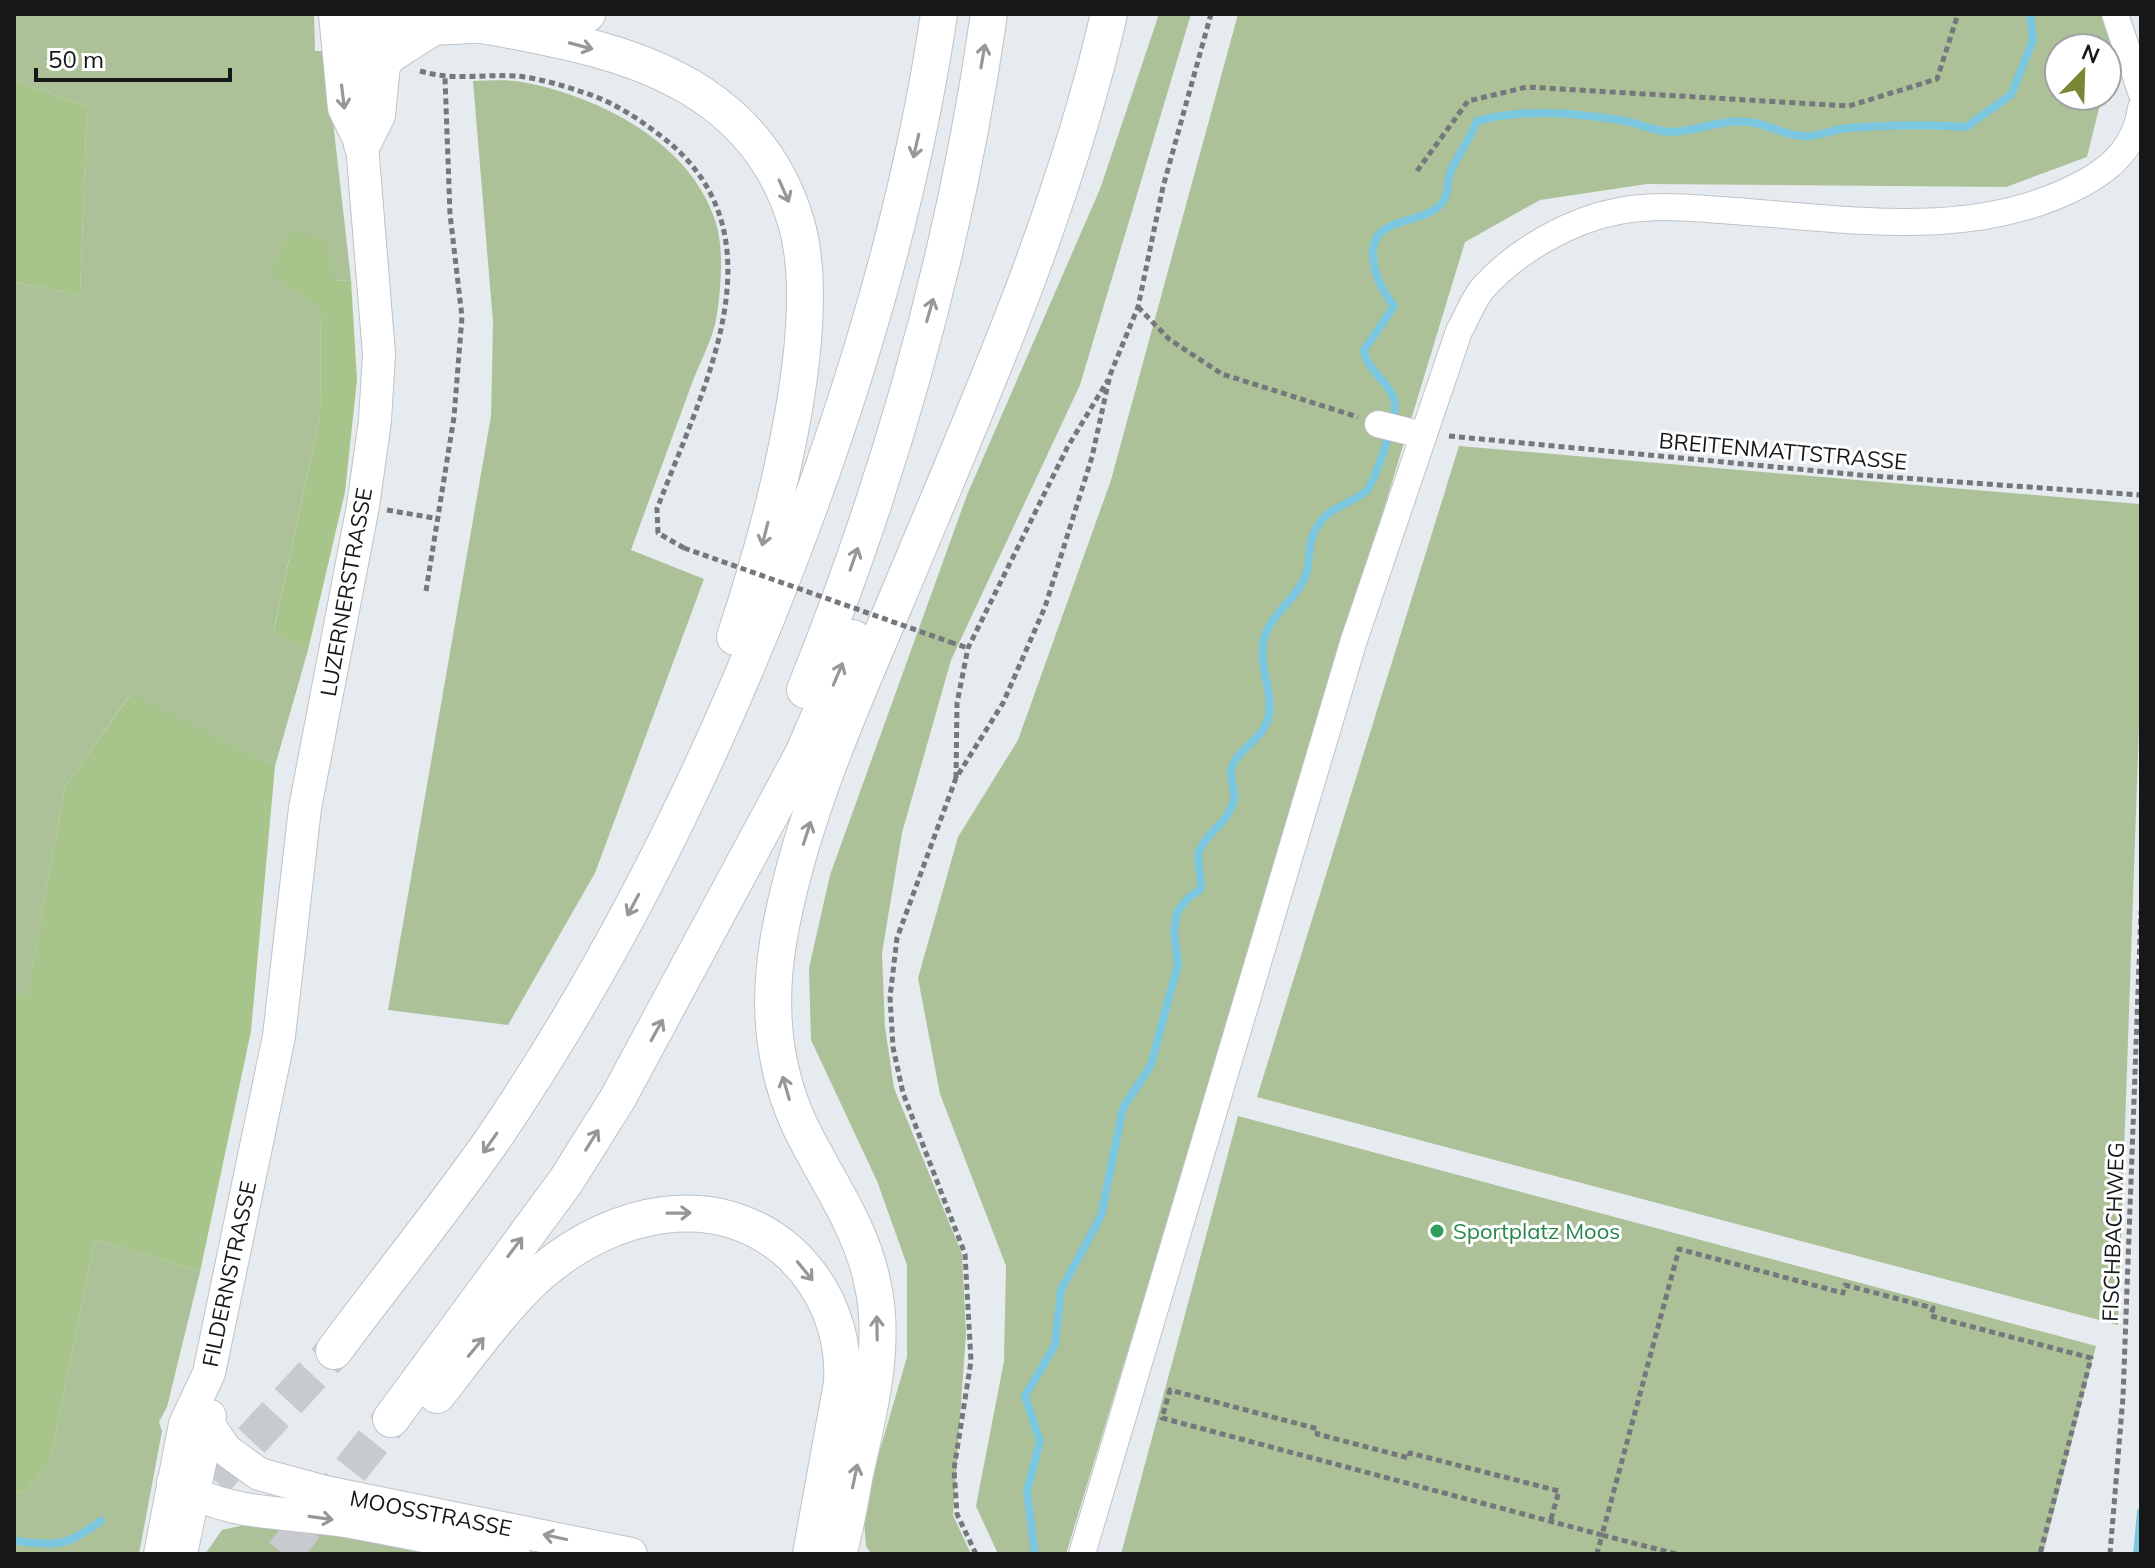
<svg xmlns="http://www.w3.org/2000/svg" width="2155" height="1568" viewBox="0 0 2155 1568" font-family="Mulish,sans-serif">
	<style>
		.green { fill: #acc198 }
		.forest { fill: #a7c48b }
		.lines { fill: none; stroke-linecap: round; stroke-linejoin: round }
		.stream { stroke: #7bc7e0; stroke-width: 8 }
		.highway-tunnel { stroke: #c7cbd0; stroke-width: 36; stroke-dasharray: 36 18; stroke-linecap: butt }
		.minor-casing { stroke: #bec3c8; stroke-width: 28 }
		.major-casing { stroke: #bec3c8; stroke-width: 34 }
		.highway-casing { stroke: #bec3c8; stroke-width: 38 }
		.path { stroke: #74777b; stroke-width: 5; stroke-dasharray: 6 4; stroke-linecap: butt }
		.minor { stroke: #fff; stroke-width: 26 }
		.major { stroke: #fff; stroke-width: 32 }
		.highway { stroke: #fff; stroke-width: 36 }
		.path-bridge { stroke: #74777b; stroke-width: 5; stroke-dasharray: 6 4; stroke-linecap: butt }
		.oneway { stroke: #969798 }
		.leisure-dot { fill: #2e9e5b; stroke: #fff; stroke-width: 3 }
		.labels { text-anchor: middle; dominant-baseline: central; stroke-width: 6; stroke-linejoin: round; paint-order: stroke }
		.street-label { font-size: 22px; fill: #151719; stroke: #fff }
		.leisure-label { font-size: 22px; fill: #27864d; stroke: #fff; text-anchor: start }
	</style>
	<rect width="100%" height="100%" fill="#e6ebf0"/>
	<g class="green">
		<polygon points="14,14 314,14 315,51 325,51 351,280 334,281 299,293 321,307 320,416 274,629 308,650 275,766 130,695 65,787 27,997 14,994 14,282 80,295 87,107 14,80"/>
		<polygon points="1159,14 1191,14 1080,385 951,660 902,833 882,953 885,1027 894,1088 962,1254 966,1334 953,1515 971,1554 871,1554 866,1546 863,1508 907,1357 907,1265 877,1181 811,1040 809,968 830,875 967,495 1100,189"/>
		<polygon points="1238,14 2113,14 2115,41 2107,74 2107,48 2059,48 2059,96 2102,96 2087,157 2006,187 1647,184 1540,200 1465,242 1066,1554 998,1554 976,1506 1004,1361 1006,1266 940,1094 918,978 958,837 1018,740 1111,480"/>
		<path d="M 473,81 C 489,81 507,79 522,82 C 599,96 692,143 716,223 C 724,249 721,288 717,314 C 714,337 700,362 692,383 C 672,439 651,494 631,550 L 704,579 L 595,873 L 508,1025 L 388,1010 L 491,416 L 493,322 Z"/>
		<polygon points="1459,446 2139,504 2141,670 2118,1325 1257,1097"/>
		<polygon points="1238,1116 2096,1346 2043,1554 1121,1554"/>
		<polygon points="95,1239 200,1272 167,1407 159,1422 162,1431 139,1554 14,1554 14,1492 24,1493 50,1462"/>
		<polygon points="262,1521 440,1554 205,1554 222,1530"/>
	</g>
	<g class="forest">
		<polygon points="14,80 87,107 80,295 14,282"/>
		<polygon points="289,231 326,239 334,281 351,280 357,380 345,492 308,650 274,630 320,416 321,308 271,274"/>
		<polygon points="131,694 275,766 251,1031 200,1272 95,1239 50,1462 24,1493 14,1492 14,994 27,996 65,787"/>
	</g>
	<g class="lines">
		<g class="stream">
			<path d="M 14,1541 C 58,1545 64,1548 101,1521"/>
			<path d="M 1035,1554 L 1027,1491 L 1040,1441 L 1025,1396 L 1055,1345 L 1061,1290 L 1101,1216 L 1123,1108 L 1151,1065 L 1178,964 L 1174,932 L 1177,912 L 1188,898 L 1200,890 C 1204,876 1194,862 1200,849 C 1209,831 1230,820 1234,800 C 1236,788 1227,777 1233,764 C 1241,748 1260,740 1267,722 C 1276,698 1259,670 1263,644 C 1266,618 1293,603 1304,579 C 1312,563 1306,543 1317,527 C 1329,506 1348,506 1365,492 C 1375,484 1394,421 1395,407 C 1395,384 1366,372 1364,350 L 1394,306 C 1381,289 1375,277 1373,256 C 1370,212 1427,228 1444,200 C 1450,191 1446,179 1451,170 C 1459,154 1470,139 1477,121 C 1523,108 1583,113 1629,122 C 1643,125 1657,132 1671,132 C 1698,131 1721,119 1749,122 C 1769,124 1786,137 1808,136 C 1822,136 1836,128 1850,128 C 1888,125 1927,124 1966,127 L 2011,95 L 2033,40 L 2030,14"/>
			<polyline points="2137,1554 2141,1512"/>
		</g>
		<g class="highway-tunnel">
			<polyline points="178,1520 334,1351"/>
			<polyline points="283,1554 391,1419"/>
		</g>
		<defs>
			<g id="minor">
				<polyline points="2115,14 2141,92"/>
				<polyline points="1378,424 1423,435"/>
				<path d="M 1082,1554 L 1353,643 L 1459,331 C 1467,317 1473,300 1483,288 C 1516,251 1570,220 1619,211 C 1657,204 1696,208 1734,211 C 1850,219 1973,241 2080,185 C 2113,168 2136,145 2141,108"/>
			</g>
			<g id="major">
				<polyline points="335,14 344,108 362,145"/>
				<polyline points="210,1427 226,1450 259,1474 325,1492 631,1554"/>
				<path d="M 173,1482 C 228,1517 283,1511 345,1521 C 401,1531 458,1543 514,1554"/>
				<polyline points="160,1554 185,1424 209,1373 279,1036 305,808 363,506 375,421 379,354 362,145 367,115 361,14"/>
				<polyline points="181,1554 210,1416"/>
			</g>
			<g id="highway">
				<path d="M 358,14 C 393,40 540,18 587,14"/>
				<path d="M 477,24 C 552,38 636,51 701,94 C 748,125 780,168 796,222 C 827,328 770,532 735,637"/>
				<polyline points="362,145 377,115 382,65 389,55 435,26"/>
				<path d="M 805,690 C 892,474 956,246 989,14"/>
				<path d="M 334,1351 C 386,1281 441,1213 491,1142 C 613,963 709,768 787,566 C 856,387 911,204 939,14"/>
				<path d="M 437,1395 C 467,1357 507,1301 544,1270 C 613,1212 715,1187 789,1252 C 826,1286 845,1334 842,1383 L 811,1554"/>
				<polyline points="391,1419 566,1181 618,1098 803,754 853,638"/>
				<path d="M 838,1554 C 846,1528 850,1501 855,1474 C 869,1411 887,1345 872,1281 C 860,1224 825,1178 800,1126 C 773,1068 768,1005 778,943 C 798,823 851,707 898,596 C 978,404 1062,218 1109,14"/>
			</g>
		</defs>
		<use href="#minor" class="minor-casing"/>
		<use href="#major" class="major-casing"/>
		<use href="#highway" class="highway-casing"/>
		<g class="path">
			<path d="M 420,71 C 453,81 483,74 516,76 C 537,78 562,85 582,92 C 612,101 636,117 661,136 C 789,234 702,389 657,509 L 658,533 L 684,548"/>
			<polyline points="1417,171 1468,101 1527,87 1849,106 1937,79 1958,14"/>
			<polyline points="1138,307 1169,339 1222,374 1358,417"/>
			<polyline points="1449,436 1860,475 2141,495"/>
			<polyline points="387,510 440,519"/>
			<polyline points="426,591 454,417 462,317 450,214 445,78"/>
			<polyline points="950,642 968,648"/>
			<polyline points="956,778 957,703 968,648 1067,448 1108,380"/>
			<polyline points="1551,1519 1559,1491 1410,1453 1409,1458 1317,1434 1318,1429 1170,1390 1162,1418 1602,1535 1597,1554"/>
			<polyline points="976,1554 957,1514 954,1469 971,1361 965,1254 903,1093 893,1047 890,997 897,938 956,778 1003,703 1045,607 1092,457 1110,375 1138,307 1163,187 1211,14"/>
			<polyline points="1676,1554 1602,1535 1679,1249 1843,1293 1845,1285 1933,1308 1931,1316 2091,1358 2040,1554"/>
			<polyline points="2110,1554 2123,1397 2141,911"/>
		</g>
		<use href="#minor" class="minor"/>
		<use href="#major" class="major"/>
		<use href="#highway" class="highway"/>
		<polyline class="path-bridge" points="684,548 950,642"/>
	</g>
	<defs><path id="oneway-shaft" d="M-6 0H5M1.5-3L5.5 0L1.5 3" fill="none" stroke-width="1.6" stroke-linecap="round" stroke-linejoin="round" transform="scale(2)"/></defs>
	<g class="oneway">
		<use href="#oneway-shaft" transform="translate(581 46) rotate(15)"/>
		<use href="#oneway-shaft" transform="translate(983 56) rotate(-80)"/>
		<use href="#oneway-shaft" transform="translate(343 97) rotate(83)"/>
		<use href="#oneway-shaft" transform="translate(916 146) rotate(103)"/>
		<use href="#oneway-shaft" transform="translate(784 191) rotate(66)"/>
		<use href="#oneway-shaft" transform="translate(930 310) rotate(-74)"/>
		<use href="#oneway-shaft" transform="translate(765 534) rotate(104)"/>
		<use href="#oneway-shaft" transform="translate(854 559) rotate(-71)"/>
		<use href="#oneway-shaft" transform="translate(838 674) rotate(-67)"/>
		<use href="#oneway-shaft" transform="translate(807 833) rotate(-72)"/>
		<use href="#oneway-shaft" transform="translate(633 905) rotate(118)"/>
		<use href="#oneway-shaft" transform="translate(657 1030) rotate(-61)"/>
		<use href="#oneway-shaft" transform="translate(786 1088) rotate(-106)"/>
		<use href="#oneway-shaft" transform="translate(592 1140) rotate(-58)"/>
		<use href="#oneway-shaft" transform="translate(490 1143) rotate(125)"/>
		<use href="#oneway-shaft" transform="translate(679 1213) rotate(-1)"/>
		<use href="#oneway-shaft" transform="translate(515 1247) rotate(-53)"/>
		<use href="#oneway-shaft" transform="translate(805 1271) rotate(51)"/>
		<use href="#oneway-shaft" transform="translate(877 1328) rotate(-91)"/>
		<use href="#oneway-shaft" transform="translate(476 1347) rotate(-50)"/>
		<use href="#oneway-shaft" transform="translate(855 1476) rotate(-78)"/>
		<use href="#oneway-shaft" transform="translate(321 1518) rotate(8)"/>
		<use href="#oneway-shaft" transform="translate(555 1537) rotate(-168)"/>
	</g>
	<circle class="leisure-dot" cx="1437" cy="1231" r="8"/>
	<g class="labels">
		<g class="street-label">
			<text transform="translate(1783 451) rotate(5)">BREITENMATTSTRASSE</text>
			<text transform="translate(346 592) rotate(-80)">LUZERNERSTRASSE</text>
			<text transform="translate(2113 1232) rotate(-88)">FISCHBACHWEG</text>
			<text transform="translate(229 1274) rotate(-78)">FILDERNSTRASSE</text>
			<text transform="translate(431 1513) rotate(11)">MOOSSTRASSE</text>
		</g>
		<g class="leisure-label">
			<text x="1453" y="1231">Sportplatz Moos</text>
		</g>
	</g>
	<rect width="2155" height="1568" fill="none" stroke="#151719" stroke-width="32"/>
	<g transform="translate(2083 72) rotate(23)"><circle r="38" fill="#ffffff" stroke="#a1a2a3" stroke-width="2"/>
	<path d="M0-6L14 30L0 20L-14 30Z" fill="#798634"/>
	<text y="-12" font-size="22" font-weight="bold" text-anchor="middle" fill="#151719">N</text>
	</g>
	<path d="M36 68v12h194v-12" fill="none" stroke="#151719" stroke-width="4"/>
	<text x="48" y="68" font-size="24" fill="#151719" stroke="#ffffff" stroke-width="6" paint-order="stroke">50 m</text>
</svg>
